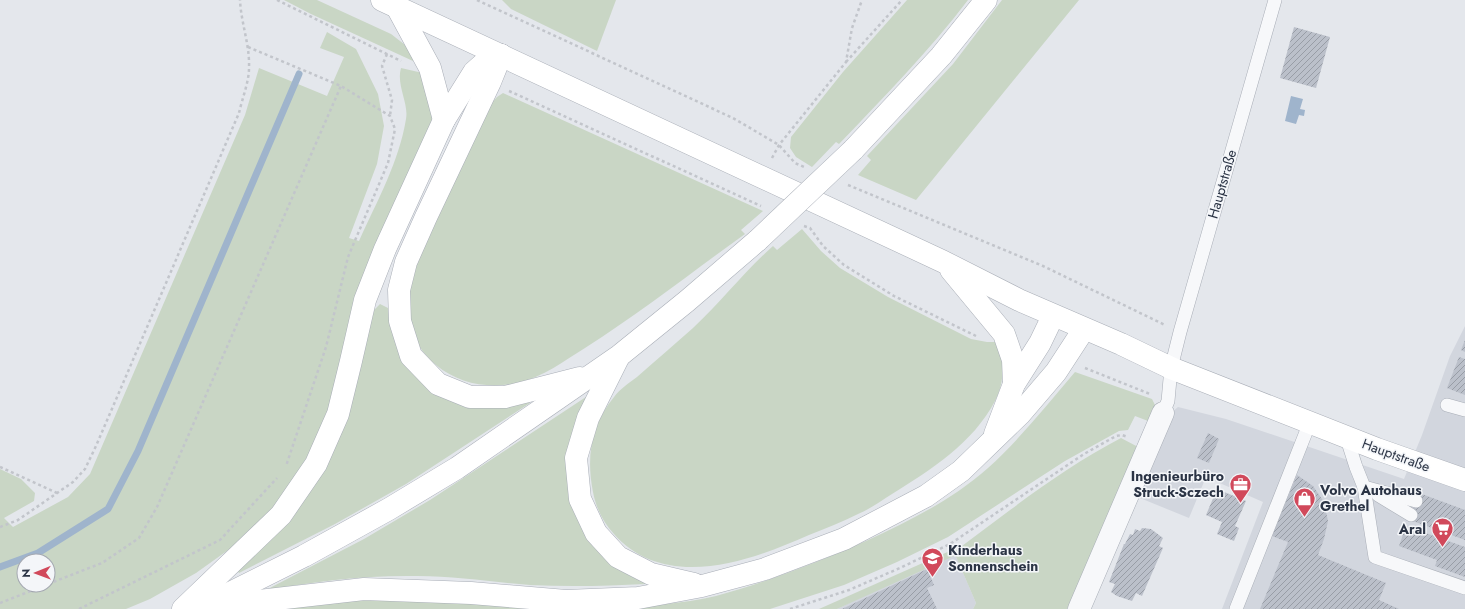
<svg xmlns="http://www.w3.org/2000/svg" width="1465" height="609" viewBox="0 0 1465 609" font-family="Jost,sans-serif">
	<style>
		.built { fill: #d2d6de }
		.green { fill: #c9d6c5; fill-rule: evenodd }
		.water { fill: #9fb4cc }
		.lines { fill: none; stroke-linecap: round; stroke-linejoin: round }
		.stream { stroke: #9fb4cc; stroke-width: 7 }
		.building { fill: url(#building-hatch) }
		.lane-casing { stroke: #a9aeb7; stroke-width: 14 }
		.street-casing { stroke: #a9aeb7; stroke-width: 23 }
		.secondary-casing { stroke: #a9aeb7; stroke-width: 23 }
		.path { stroke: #c2c5cb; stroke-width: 2.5; stroke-dasharray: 3 3; stroke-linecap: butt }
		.lane { stroke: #f7f8fa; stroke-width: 13 }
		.street { stroke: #f7f8fa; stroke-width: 22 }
		.secondary { stroke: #fff; stroke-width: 22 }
		.secondary-bridge-casing { stroke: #a9aeb7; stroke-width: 23; stroke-linecap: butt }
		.secondary-bridge { stroke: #fff; stroke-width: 22 }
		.labels { text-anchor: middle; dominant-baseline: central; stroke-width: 3; stroke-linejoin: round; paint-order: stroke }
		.street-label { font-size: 14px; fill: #2b3445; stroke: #f4f6f9 }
		.poi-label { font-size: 14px; font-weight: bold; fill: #2b3445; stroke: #f4f6f9; text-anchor: end }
	</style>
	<defs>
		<pattern id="building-hatch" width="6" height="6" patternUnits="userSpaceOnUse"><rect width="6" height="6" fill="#bbc0ca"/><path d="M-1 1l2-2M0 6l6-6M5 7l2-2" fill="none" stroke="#989da6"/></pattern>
	</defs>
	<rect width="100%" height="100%" fill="#e4e7ec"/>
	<g class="built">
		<polygon points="1465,326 1465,609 1222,609 1263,502 1206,477 1189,518 1135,496 1172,412 1178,407 1226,419 1404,479 1422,435 1450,356"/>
		<polygon points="954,552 976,603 973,609 837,609"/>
	</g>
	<g class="green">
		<polygon points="284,0 317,0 391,34 409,48 419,61 413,61 311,14"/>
		<polygon points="502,0 616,0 597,51 511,9"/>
		<path d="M 907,0 L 968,0 C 929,51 884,97 839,144 L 836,142 L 812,167 L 796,157 L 790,148 L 791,137 L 843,72 Z"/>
		<polygon points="1002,0 1079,0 916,200 858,175 871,160 867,156 953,64"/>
		<path d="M 327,32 L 356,49 L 378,94 L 384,126 L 377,164 L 349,238 L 359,241 C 377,201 399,162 406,119 C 409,103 396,85 401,68 L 427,74 L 433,119 L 335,394 L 307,464 L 264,520 L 231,548 L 196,573 L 150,599 L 126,609 L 0,609 L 0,469 L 21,479 L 35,493 L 34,501 L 4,518 L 13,527 L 68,497 L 90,474 L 245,115 L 259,68 L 327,96 L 344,57 L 320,48 ZM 24,561 L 48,561 L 48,585 L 24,585 Z"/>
		<path d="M 503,93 L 763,211 L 741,230 L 745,234 C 692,272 640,313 585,348 C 564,361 543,377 518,383 C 488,389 459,384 436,365 C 403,337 406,304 414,266 L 488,107 L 497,97 Z"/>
		<path d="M 802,229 L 821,251 L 840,268 L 888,297 L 971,339 L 987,342 L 998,342 C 1004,362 1005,382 995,401 C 973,443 931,470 892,494 C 881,501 870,509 858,514 C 842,522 826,528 809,535 C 772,551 733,567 692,567 C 661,567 634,557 614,534 C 603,522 596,508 593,492 C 586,457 591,425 614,397 C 620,389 629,383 637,377 C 656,360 675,344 693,328 C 721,302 744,272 773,246 L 777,250 Z"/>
		<polygon points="380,304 388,308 392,331 433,388 529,400 530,403 406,484 335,524 239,573 237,570 282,529 373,311"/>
		<path d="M 1075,372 L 1152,399 L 1155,405 L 1148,421 L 1135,416 L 1128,430 L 1119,431 L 1065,461 L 948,537 L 897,562 L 844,585 L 770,609 L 608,609 C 643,606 683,604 716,596 C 768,582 818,562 866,541 C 909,521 952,500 988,468 C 1020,439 1047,405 1075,372 Z"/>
		<path d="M 592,393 L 578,414 L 571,437 L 567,469 L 572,498 L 647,579 L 646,584 C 607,586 569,587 530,585 C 493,582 455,576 418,576 C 366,575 315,581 264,591 L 364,539 L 430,500 Z"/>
		<path d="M 1121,438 L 1140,448 L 1067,609 L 973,609 L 976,603 L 954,552 C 1008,512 1061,469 1121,438 Z"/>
		<polygon points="952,550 954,556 837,609 819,609"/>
		<polygon points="397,598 576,609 276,609 340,599"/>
	</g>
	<polygon class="water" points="1291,96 1303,99 1300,109 1305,110 1304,116 1299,115 1296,124 1285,121"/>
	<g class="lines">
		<polyline class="stream" points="0,567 38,553 108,509 138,451 299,74"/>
	</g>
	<g class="building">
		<polygon points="1294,27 1330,37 1316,88 1280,78"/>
		<polygon points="1465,340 1465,352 1461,350"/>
		<polygon points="1459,357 1465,359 1465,395 1447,388"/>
		<polygon points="1208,433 1219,439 1209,463 1197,458"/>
		<polygon points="1297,475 1313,486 1324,502 1328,521 1324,539 1318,555 1386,583 1379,600 1399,609 1260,609 1288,542 1272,536"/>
		<polygon points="1217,489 1246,501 1235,526 1239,528 1234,541 1217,534 1222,522 1206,515"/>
		<polygon points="1419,493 1465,510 1465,540 1410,520"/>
		<polygon points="1406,526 1465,547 1465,577 1435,566 1437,560 1399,546"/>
		<polygon points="1142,528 1151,529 1163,538 1159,546 1163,548 1142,596 1136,593 1132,601 1117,596 1111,592 1115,584 1109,582 1124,544 1125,544 1130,534 1133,535 1135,529 1140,531"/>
		<polygon points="927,569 934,585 927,588 937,609 842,609"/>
	</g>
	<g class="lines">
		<defs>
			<g id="lane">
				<polyline points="1447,405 1465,410"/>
				<polyline points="1163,413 1168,401 1171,368 1180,332 1275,0"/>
				<polyline points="1346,436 1356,467 1364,487 1416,501"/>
				<polyline points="1364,487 1375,557 1465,588"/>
				<polyline points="1378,495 1411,515"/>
				<polyline points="1236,609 1310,422"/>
			</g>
			<polyline id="street" points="1079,609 1163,413"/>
			<g id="secondary">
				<polyline points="382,0 944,262 1019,300 1121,344 1171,368 1377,449 1465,480"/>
				<polyline points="397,7 430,68 444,120"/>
				<polyline points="501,55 490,82 426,217 406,262 399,290 400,321 411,356 438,384 470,397 505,397 580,378"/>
				<polyline points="853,150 941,56 986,0"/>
				<polyline points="951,270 1004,334 1013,360 1014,384"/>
				<polyline points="618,358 588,418 576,458 580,499 596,533 618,557 651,574 694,584"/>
				<polyline points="995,434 1014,384 1040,343 1053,316"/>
				<polyline points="210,603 259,601 364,589 471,593 566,601 638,598 702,586 765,569 844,539 926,496 961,471 1020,414 1056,372 1084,329"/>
				<polyline points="183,609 281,515 316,464 338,414 351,361 365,300 385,249 444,120 474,72 483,64 501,55"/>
				<polyline points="194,609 210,603 304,556 389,509 457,468 619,356 687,301 758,240"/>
			</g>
		</defs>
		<use href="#lane" class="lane-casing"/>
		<use href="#street" class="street-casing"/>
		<use href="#secondary" class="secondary-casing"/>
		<g class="path">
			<polyline points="277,0 401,61"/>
			<polyline points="477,0 733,118 779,145 795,163 804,167"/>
			<polyline points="248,47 341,86 390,116 395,129 388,163 348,257 326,347 286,466"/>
			<polyline points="387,54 382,66 392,100 390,116"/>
			<polyline points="846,62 902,0"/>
			<polyline points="509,91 761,206"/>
			<polyline points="772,158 779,145 846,62 852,28 862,0"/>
			<polyline points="848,185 1043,266 1165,325"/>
			<polyline points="804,226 810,228 823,246 844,265 894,296 976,336"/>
			<polyline points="1085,368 1150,394"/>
			<polyline points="0,467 57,493"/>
			<path d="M 0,527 L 18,520 L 73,482 L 85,469 L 96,446 L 239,113 C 242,99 249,82 249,68 C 250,45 241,23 240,0"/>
			<polyline points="48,584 102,563 139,538 157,507 341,86"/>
			<polyline points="0,603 46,585"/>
			<polyline points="79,609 220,540 277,478"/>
			<polyline points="790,609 849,590 900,568 950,544 1084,454 1116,436 1122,435 1128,437"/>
		</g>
		<use href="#lane" class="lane"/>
		<use href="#street" class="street"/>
		<use href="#secondary" class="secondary"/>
		<defs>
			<polyline id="secondary-bridge" points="758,240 853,150"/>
		</defs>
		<use href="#secondary-bridge" class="secondary-bridge-casing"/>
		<use href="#secondary-bridge" class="secondary-bridge"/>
	</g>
	<defs>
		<symbol id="office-pin" viewBox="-11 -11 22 30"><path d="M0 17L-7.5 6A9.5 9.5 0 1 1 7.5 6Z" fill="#d1495b" stroke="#f4f6f9"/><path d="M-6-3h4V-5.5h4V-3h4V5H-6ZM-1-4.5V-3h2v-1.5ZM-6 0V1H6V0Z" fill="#fff"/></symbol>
		<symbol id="shop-pin" viewBox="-11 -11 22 30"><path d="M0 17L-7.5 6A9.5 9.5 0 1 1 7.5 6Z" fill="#d1495b" stroke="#f4f6f9"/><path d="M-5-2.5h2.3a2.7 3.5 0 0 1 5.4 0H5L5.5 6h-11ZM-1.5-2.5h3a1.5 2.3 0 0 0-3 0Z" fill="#fff"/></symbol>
		<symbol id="supermarket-pin" viewBox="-11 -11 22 30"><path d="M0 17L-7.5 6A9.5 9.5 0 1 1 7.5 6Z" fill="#d1495b" stroke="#f4f6f9"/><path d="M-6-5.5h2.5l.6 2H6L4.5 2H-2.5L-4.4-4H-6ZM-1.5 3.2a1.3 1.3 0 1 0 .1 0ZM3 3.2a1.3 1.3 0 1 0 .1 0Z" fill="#fff"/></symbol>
		<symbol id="school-pin" viewBox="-11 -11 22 30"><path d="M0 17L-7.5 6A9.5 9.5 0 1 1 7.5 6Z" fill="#d1495b" stroke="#f4f6f9"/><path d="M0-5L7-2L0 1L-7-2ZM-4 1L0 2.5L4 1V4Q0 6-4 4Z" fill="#fff"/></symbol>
	</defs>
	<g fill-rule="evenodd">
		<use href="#office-pin" x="1228" y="472" width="25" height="34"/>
		<use href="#shop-pin" x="1292" y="486" width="25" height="34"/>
		<use href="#supermarket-pin" x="1430" y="516" width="25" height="34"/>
		<use href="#school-pin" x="920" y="546" width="25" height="34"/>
	</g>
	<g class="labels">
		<g class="street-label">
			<text transform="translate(1222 184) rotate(-74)">Hauptstraße</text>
			<text transform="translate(1396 455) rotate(20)">Hauptstraße</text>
		</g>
		<g class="poi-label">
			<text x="1224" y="476">Ingenieurbüro<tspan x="1224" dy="16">Struck-Sczech</tspan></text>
			<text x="1320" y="490" text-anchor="start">Volvo Autohaus<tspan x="1320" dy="16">Grethel</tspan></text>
			<text x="1426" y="529">Aral</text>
			<text x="948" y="550" text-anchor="start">Kinderhaus<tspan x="948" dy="16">Sonnenschein</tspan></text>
		</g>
	</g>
	<g transform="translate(36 573) rotate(269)"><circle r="19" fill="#f4f6f9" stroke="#a4a8b1"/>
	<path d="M0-3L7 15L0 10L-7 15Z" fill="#d1495b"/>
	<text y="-6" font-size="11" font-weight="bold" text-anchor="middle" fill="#2b3445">N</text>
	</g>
</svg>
